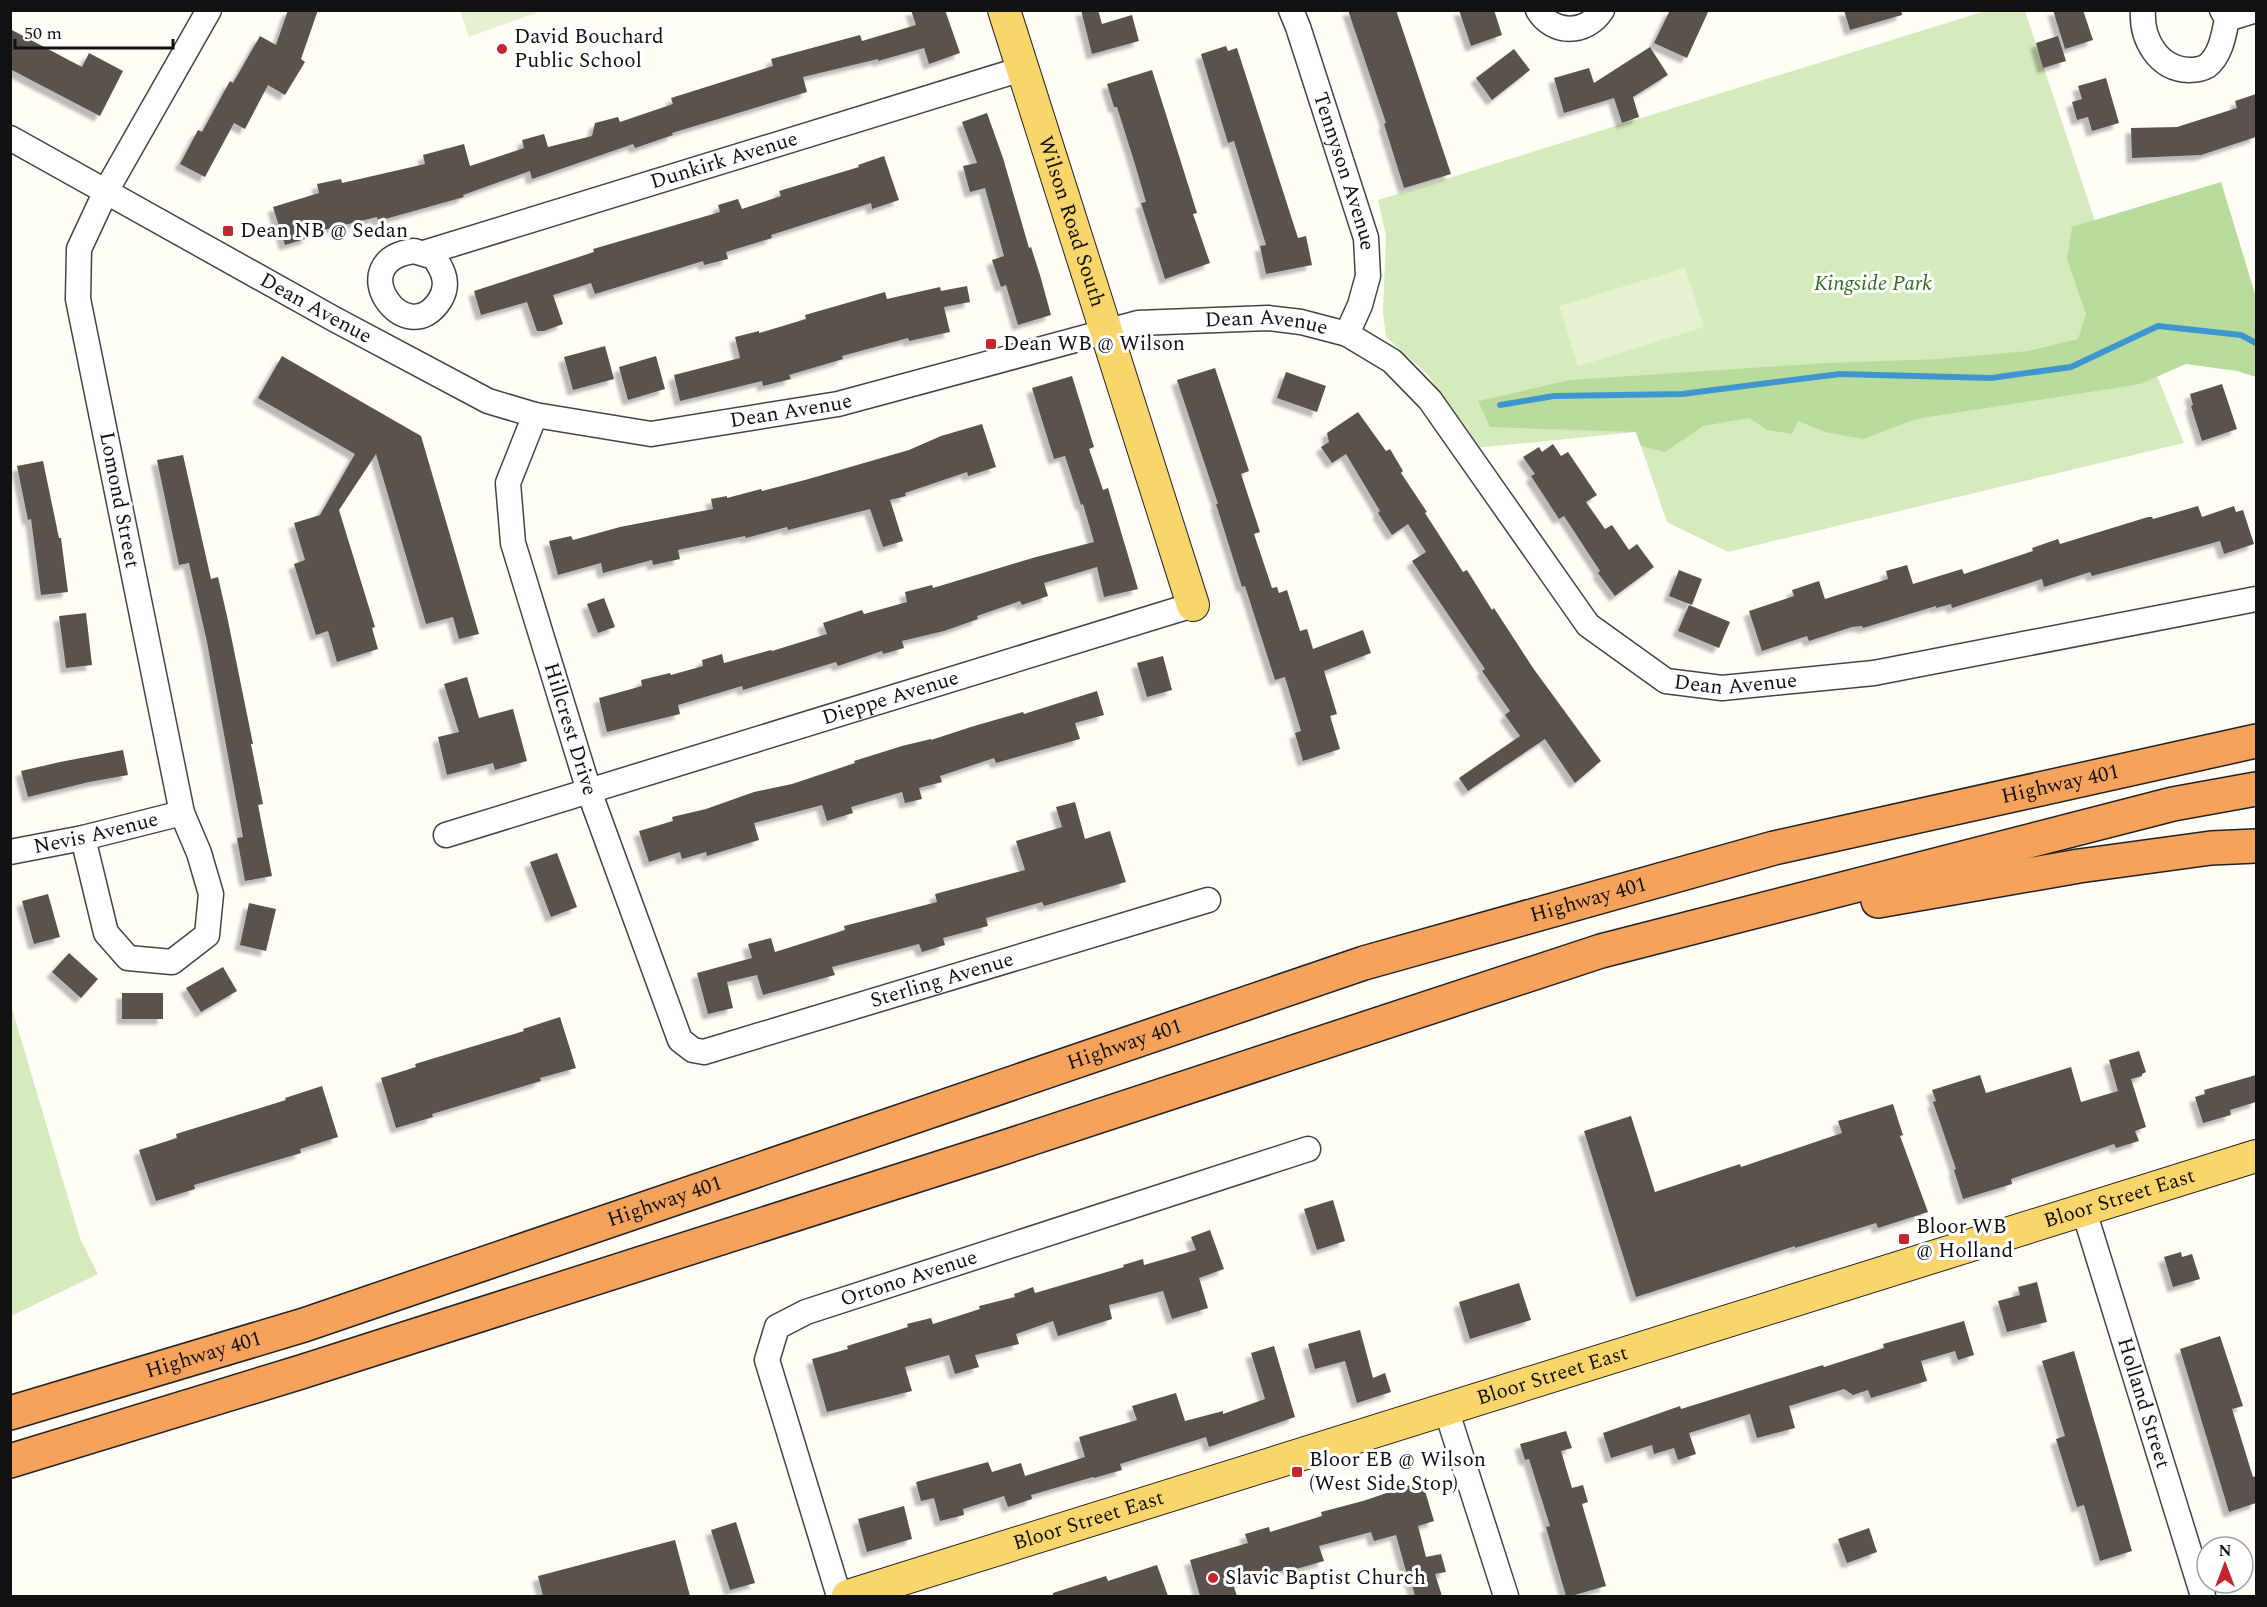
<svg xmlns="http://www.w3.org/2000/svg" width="2267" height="1607" viewBox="0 0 2267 1607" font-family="Spectral,serif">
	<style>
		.green { fill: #d5ebbd }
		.forest { fill: #b9dc9c }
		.pitch { fill: #e6f2cf }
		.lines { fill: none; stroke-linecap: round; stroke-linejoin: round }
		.stream { stroke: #3f96cf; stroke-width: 6 }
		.building { fill: #5a524d; filter: url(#shadow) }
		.minor-casing { stroke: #444; stroke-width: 27 }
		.major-casing { stroke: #222; stroke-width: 34 }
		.highway-casing { stroke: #222; stroke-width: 36 }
		.minor { stroke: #fff; stroke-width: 24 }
		.major { stroke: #f9d66b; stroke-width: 32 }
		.highway { stroke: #f5a25d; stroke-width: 33 }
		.poi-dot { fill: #c4262e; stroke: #fff; stroke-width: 2 }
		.labels { text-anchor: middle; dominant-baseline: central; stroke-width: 6; stroke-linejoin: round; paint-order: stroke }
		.poi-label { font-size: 21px; fill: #111; stroke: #fff; text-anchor: start }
		.street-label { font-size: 21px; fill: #111; stroke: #fff }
		.park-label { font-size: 21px; font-style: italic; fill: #2f6b1f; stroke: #fff }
	</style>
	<defs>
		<filter id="shadow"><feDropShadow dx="-5.5" dy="5.5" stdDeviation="1.5" flood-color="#0004"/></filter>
	</defs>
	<rect width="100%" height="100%" fill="#fffdf5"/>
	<g class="green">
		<polygon points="1985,11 2025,11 2095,221 2184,443 1728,552 1667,522 1636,432 1475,448 1428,375 1386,337 1383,312 1386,236 1378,200"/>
		<polygon points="10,1002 80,1238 98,1274 11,1316"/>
	</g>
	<polygon class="forest" points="2221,182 2256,297 2256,377 2237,371 2186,364 2140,384 1916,419 1863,439 1825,432 1798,421 1792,434 1767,430 1749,418 1703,426 1665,452 1641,446 1636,432 1490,427 1478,401 1571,380 1827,363 1939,359 2028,351 2078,339 2086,314 2067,259 2072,227"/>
	<g class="pitch">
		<polygon points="538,10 539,12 469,37 460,11"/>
		<polygon points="1685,268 1704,327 1578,366 1559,306"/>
	</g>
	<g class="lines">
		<polyline class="stream" points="1500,405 1554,396 1682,394 1840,374 1991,378 2071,367 2158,326 2241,335 2256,343"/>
	</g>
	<g class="building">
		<polygon points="288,10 318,10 301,59 305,62 285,95 268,85 245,129 234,123 205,177 180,164 198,130 202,132 230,81 233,83 260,36 276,45"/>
		<polygon points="911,10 945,10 960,53 929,64 924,48 878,61 878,59 803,77 807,92 672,133 673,135 635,148 633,144 532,179 530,171 463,195 464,197 378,221 377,217 307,234 308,238 285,245 273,207 319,193 317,184 341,179 342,183 425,164 423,155 464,144 470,166 524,148 522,140 544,134 548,147 592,136 595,123 618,117 620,122 673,104 671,98 773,66 771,59 860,35 862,41 916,25"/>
		<polygon points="1081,10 1098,10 1102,24 1132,15 1139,41 1092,54"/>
		<polygon points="1348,10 1396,10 1451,174 1404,188 1384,124 1386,123"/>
		<polygon points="1459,10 1494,10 1502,35 1471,46"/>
		<polygon points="1670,10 1709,10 1687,58 1654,43"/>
		<polygon points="1844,10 1901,10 1902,15 1850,30"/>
		<polygon points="2053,10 2083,10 2093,40 2065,49"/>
		<polygon points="10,29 82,67 89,53 123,71 100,116 10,69"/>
		<polygon points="2058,36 2066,61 2043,68 2036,43"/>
		<polygon points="1226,46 1228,51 1237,48 1298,238 1306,236 1312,265 1266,274 1260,246 1266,245 1234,141 1228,143 1201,54"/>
		<polygon points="1650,47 1668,75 1633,97 1639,117 1622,123 1614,98 1564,113 1554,78 1589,68 1594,83"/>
		<polygon points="1514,49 1530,70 1492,100 1476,78"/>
		<polygon points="1152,70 1197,213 1193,214 1210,263 1165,279 1141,203 1146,202 1134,161 1117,107 1114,107 1107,84"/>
		<polygon points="2106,78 2119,123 2092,131 2088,117 2077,120 2072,102 2082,99 2078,86"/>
		<polygon points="2256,94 2256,137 2201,155 2132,158 2131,128 2177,127 2237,108 2235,101"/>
		<polygon points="987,113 1003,158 1029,248 1031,247 1040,275 1051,315 1018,325 1006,285 1001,287 992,260 1004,256 985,188 970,192 963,166 977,163 962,122"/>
		<polygon points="884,156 899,200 872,209 871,203 771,235 772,238 726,252 728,259 704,265 703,261 595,294 591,283 553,295 563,324 544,331 537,331 527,302 481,315 474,291 594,252 593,249 720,212 718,205 738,199 742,209 781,196 779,191 859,167 858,165"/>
		<polygon points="967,286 970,302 944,307 950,332 909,341 908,338 842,356 843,359 789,375 791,379 763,386 762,381 680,401 674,375 740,358 735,337 759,331 759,333 806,319 805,315 885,292 887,299 940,287 941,291"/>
		<polygon points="605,346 614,379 573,390 564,357"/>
		<polygon points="282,356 421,436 479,634 459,639 453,617 426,624 376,454 339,510 375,627 372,628 378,649 337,662 328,631 316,635 294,564 305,560 294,523 320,515 355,454 258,398"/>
		<polygon points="656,356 665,389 628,400 619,367"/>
		<polygon points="1215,368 1249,471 1241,474 1260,532 1254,534 1272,588 1277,587 1279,593 1287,590 1300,631 1307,629 1313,649 1363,630 1371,653 1324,671 1337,714 1330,716 1340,749 1303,761 1295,733 1301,731 1285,677 1275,680 1245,586 1242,587 1216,504 1218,504 1177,380"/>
		<polygon points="1286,372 1326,386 1317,412 1277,398"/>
		<polygon points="1072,376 1094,447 1089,449 1103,490 1108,488 1138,589 1104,597 1097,567 1044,583 1048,596 1022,605 1020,601 977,616 978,619 944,631 902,641 904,648 883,654 882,651 838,666 836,662 743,690 742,686 678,705 680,714 607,732 599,698 642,686 641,680 670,673 671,675 703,666 702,660 722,654 724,663 771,650 772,651 827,634 823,623 862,610 864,614 907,602 905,592 932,585 933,588 1036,557 1094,542 1083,504 1081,505 1065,456 1054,459 1032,388"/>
		<polygon points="2222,384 2237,429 2202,441 2191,406 2193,405 2190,394"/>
		<polygon points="1358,412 1386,451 1390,449 1403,471 1401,473 1427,512 1425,513 1463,572 1467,570 1492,610 1494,608 1533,668 1601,761 1575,783 1545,739 1468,791 1459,778 1520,736 1505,715 1510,711 1482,671 1485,669 1412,561 1426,552 1408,524 1392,535 1378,513 1380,511 1346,454 1332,463 1321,447 1329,442 1327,433"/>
		<polygon points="982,424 996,467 968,476 967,472 905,493 906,496 890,500 903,541 883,547 870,509 788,530 787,527 746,538 745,536 678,550 680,559 653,565 652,560 603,573 601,563 558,575 549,541 571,536 573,540 620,527 713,509 711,499 727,496 727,498 761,489 762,491 805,480 909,450 941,436"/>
		<polygon points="1553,444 1561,456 1568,452 1597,495 1586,502 1605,529 1612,525 1629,550 1637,544 1654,567 1615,596 1598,573 1600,571 1564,516 1559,519 1531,476 1535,474 1523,457 1539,447 1542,452"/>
		<polygon points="183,455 211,579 218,577 227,616 253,744 251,744 263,804 258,805 272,876 245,881 237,838 243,837 207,642 189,563 179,565 157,460"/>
		<polygon points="43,461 59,538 61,538 68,592 41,595 31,519 28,520 17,466"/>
		<polygon points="2198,506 2202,517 2234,506 2236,512 2243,510 2254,544 2224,554 2220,541 2092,576 2090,572 2044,587 2042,579 1952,608 1951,604 1936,608 1936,606 1863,628 1862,626 1852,627 1809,641 1807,636 1762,651 1749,611 1794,596 1792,590 1819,581 1825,599 1888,579 1886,571 1907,565 1913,584 1962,569 1964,574 2033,551 2032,548 2058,539 2060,544 2148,517 2152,517 2153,519"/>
		<polygon points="1679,570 1702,579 1692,605 1669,596"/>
		<polygon points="604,598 615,627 598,633 587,604"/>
		<polygon points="1689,605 1730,622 1719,648 1678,631"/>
		<polygon points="86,613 92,665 66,668 59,616"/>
		<polygon points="1163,656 1172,690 1147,697 1137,663"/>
		<polygon points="467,677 479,718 513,709 527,761 495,770 493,763 447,775 438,737 459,732 444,684"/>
		<polygon points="1097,691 1104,715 1075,723 1080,739 996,763 994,758 940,776 942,782 919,788 922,799 905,803 902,792 851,807 853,813 827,821 822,805 754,823 759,840 707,856 706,852 682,859 680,852 649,862 639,831 673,821 672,817 706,809 754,792 792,784 855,763 854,761 902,746 931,739 931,740 974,726 1023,712 1024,714"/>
		<polygon points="123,750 128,775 89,782 28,797 21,771 60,762"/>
		<polygon points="1075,802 1085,839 1110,831 1126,882 1044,906 1042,902 986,918 988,926 943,938 945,945 922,952 919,944 832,967 835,975 763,995 757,975 727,982 733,1008 708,1014 697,973 752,958 748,944 771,938 775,952 845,930 844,926 937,902 935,894 1025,870 1016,841 1062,827 1056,807"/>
		<polygon points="557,853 577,907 551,917 530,862"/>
		<polygon points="48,894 60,937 34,944 22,901"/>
		<polygon points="249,903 276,909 266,951 240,945"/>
		<polygon points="69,953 98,979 81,998 52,972"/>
		<polygon points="223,967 237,991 201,1012 186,988"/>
		<rect x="122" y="993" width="41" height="26"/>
		<polygon points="560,1017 576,1068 540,1078 541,1081 432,1114 433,1117 396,1128 381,1078 416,1067 415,1064 524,1031 523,1029"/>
		<polygon points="2139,1051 2146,1072 2142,1074 2142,1076 2131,1079 2146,1127 2135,1131 2139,1141 2116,1148 2114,1144 2011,1179 2012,1184 1963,1199 1954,1170 1956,1169 1933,1102 1936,1101 1932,1090 1980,1075 1986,1093 2071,1067 2081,1102 2118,1091 2109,1060"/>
		<polygon points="2256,1075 2256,1102 2230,1110 2231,1115 2203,1123 2195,1097 2205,1094 2204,1090"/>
		<polygon points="322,1086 338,1137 300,1149 301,1153 194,1185 195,1189 156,1201 139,1150 177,1138 176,1134 286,1100 285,1098"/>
		<polygon points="1893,1104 1903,1135 1900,1136 1928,1212 1878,1228 1876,1223 1795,1248 1795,1246 1636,1297 1584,1131 1631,1116 1655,1192 1740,1164 1741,1167 1842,1133 1838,1121"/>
		<polygon points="1333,1200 1345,1241 1317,1250 1304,1209"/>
		<polygon points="1210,1230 1224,1269 1199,1278 1208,1308 1172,1319 1163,1291 1109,1305 1112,1319 1058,1336 1053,1321 1016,1334 1019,1344 975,1355 979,1367 955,1374 949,1355 905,1367 912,1391 827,1412 812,1359 848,1349 847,1346 908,1327 907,1324 931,1318 933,1324 980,1309 979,1306 1015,1297 1014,1294 1033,1287 1035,1293 1124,1267 1123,1265 1143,1259 1144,1265 1196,1250 1191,1237"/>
		<polygon points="2181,1252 2182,1257 2192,1254 2200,1279 2173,1287 2164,1257"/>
		<polygon points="2037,1282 2047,1322 2007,1332 1998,1301 2020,1295 2018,1287"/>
		<polygon points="1519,1283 1531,1320 1470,1339 1459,1302"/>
		<polygon points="1964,1321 1974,1355 1958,1360 1955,1351 1921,1361 1927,1381 1871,1398 1868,1390 1853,1395 1844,1389 1789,1406 1795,1428 1757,1438 1750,1414 1689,1433 1696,1454 1678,1460 1674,1448 1654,1454 1652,1445 1611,1458 1603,1433 1680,1406 1681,1409 1823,1365 1824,1367 1884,1348 1883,1344"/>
		<polygon points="1360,1330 1373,1378 1385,1373 1391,1392 1357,1403 1345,1361 1315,1369 1308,1344"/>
		<polygon points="2220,1336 2243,1406 2232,1409 2253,1477 2256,1476 2256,1503 2229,1512 2180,1349"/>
		<polygon points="1274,1346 1295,1417 1209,1447 1206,1437 1120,1464 1122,1470 1094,1478 1093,1477 1031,1495 1032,1499 1008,1507 1004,1496 963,1509 964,1515 940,1521 934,1498 921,1501 916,1482 988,1462 992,1472 1021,1463 1025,1476 1085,1457 1079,1437 1137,1420 1132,1406 1176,1393 1185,1421 1223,1411 1223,1414 1265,1399 1251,1353"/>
		<polygon points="2074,1351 2132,1551 2100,1561 2084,1505 2077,1507 2056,1439 2065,1436 2042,1361"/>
		<polygon points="1566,1431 1572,1448 1561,1451 1572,1488 1583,1485 1588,1502 1582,1504 1606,1586 1571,1596 1566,1596 1546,1527 1550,1526 1529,1459 1525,1460 1520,1444"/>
		<polygon points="1422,1481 1434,1521 1418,1526 1426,1557 1441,1554 1446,1572 1435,1574 1442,1596 1415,1596 1411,1581 1409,1582 1396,1535 1374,1541 1371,1532 1319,1546 1324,1561 1296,1569 1295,1567 1233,1584 1237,1596 1200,1596 1190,1560 1248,1543 1245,1534 1269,1527 1270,1532 1322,1516 1321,1512 1363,1501"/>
		<polygon points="904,1506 912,1539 867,1552 858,1519"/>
		<polygon points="736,1522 755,1583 730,1590 711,1530"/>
		<polygon points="1869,1528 1877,1552 1847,1563 1838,1539"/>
		<polygon points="675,1540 690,1596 543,1596 538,1576"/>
		<polygon points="1157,1565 1168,1596 1053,1596 1053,1593 1106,1576 1108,1581"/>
	</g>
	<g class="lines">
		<defs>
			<g id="minor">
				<path id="s1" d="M 1291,10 L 1298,27 L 1366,238 L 1368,276 L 1360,305 L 1347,334"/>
				<path d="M 1538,10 C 1553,35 1586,35 1602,10"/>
				<path d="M 2143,10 C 2141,39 2158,69 2189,70 C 2195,70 2202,69 2207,66 C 2221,55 2224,34 2227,19 L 2222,10"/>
				<polyline points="2227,19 2256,10"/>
				<path id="s2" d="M 10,138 L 334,319 L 488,401 L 535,415 L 651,434 L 838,404 L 1138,323 L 1268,318 L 1301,322 L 1347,334 L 1392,361 L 1430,400 L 1588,625 L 1666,681 L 1722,688 L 1874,673 L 2256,599"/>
				<path d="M 414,251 L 434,257 C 443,270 450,284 440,300 C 406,354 340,261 414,251 Z"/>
				<path id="s3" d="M 424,253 L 1022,69"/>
				<path id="s4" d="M 535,415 L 508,483 L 513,543 L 589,791 L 680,1040 L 693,1050 L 704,1052 L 1208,900"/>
				<path id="s5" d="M 446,835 L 1193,605"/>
				<polyline points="83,838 106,933 128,958 172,962 207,935 211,894 199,853 182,813 78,299 79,249 106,191 209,10"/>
				<path id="s6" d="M 10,852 L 83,838 L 182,813"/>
				<path id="s7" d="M 2084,1211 L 2203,1596"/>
				<polyline points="1446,1409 1506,1596"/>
				<path id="s8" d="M 839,1596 L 767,1360 L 777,1327 L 806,1312 L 1308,1149"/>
			</g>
			<g id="major">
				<path id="s9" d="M 1004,10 L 1193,605"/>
				<path id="s10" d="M 848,1596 L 2256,1156"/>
			</g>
			<g id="highway">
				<polyline points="1878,901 2079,866 2211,848 2256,846"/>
				<path id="s11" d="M 10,1413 L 304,1325 L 1364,963 L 1774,848 L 2256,741"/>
				<polyline points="10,1461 301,1372 996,1150 1601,951 2173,804 2256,789"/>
			</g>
		</defs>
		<use href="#minor" class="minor-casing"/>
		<use href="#major" class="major-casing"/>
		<use href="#highway" class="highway-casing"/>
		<use href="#minor" class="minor"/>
		<use href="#major" class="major"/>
		<use href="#highway" class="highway"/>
	</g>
	<g class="poi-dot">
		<circle cx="502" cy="49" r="6"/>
		<rect x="222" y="225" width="12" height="12" rx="3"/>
		<rect x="985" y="338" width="12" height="12" rx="3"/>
		<rect x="1898" y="1233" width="12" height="12" rx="3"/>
		<rect x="1291" y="1466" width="12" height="12" rx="3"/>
		<circle cx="1213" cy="1578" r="6"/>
	</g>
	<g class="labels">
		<g class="poi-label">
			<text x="514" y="37">David Bouchard<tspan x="514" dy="24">Public School</tspan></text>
			<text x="240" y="231">Dean NB @ Sedan</text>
			<text x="1003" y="344">Dean WB @ Wilson</text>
			<text x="1916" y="1227">Bloor WB<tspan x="1916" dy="24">@ Holland</tspan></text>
			<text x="1309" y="1460">Bloor EB @ Wilson<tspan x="1309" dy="24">(West Side Stop)</tspan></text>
			<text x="1225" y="1578">Slavic Baptist Church</text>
		</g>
		<g class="street-label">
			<text stroke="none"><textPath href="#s3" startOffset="314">Dunkirk Avenue</textPath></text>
			<text stroke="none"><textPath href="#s1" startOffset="170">Tennyson Avenue</textPath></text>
			<text stroke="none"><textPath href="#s9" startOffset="222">Wilson Road South</textPath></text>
			<text stroke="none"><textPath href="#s2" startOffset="350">Dean Avenue</textPath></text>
			<text stroke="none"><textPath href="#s2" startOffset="1341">Dean Avenue</textPath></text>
			<text stroke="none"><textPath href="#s2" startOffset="854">Dean Avenue</textPath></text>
			<text transform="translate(119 500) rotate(79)">Lomond Street</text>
			<text stroke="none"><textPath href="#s2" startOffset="1971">Dean Avenue</textPath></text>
			<text stroke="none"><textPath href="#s5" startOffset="465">Dieppe Avenue</textPath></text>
			<text stroke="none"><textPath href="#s4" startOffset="328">Hillcrest Drive</textPath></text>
			<text stroke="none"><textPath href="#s11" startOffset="2146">Highway 401</textPath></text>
			<text stroke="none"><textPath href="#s6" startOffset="88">Nevis Avenue</textPath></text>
			<text stroke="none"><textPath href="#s11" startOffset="1660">Highway 401</textPath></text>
			<text stroke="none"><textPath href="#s4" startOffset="934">Sterling Avenue</textPath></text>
			<text stroke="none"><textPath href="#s11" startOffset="1174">Highway 401</textPath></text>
			<text stroke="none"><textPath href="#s10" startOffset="1332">Bloor Street East</textPath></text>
			<text stroke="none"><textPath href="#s11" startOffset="688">Highway 401</textPath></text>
			<text stroke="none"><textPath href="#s8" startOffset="422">Ortono Avenue</textPath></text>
			<text stroke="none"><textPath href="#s11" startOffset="202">Highway 401</textPath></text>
			<text stroke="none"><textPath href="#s10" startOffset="738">Bloor Street East</textPath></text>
			<text stroke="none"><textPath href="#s7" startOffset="201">Holland Street</textPath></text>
			<text stroke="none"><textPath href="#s10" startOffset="252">Bloor Street East</textPath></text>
		</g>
		<g class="park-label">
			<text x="1873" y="284">Kingside Park</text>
		</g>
	</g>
	<rect width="2267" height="1607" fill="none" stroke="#111111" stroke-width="24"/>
	<g transform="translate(2225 1565)"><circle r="28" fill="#ffffff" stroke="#a0a0a0" stroke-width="1.5"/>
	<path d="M0-4.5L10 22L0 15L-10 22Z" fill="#c4262e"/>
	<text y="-9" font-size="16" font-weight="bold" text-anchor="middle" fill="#111111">N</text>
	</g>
	<path d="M15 39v9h158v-9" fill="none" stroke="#111111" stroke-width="3"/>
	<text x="24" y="39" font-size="18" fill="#111111" stroke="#ffffff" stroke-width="4.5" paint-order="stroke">50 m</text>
</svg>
